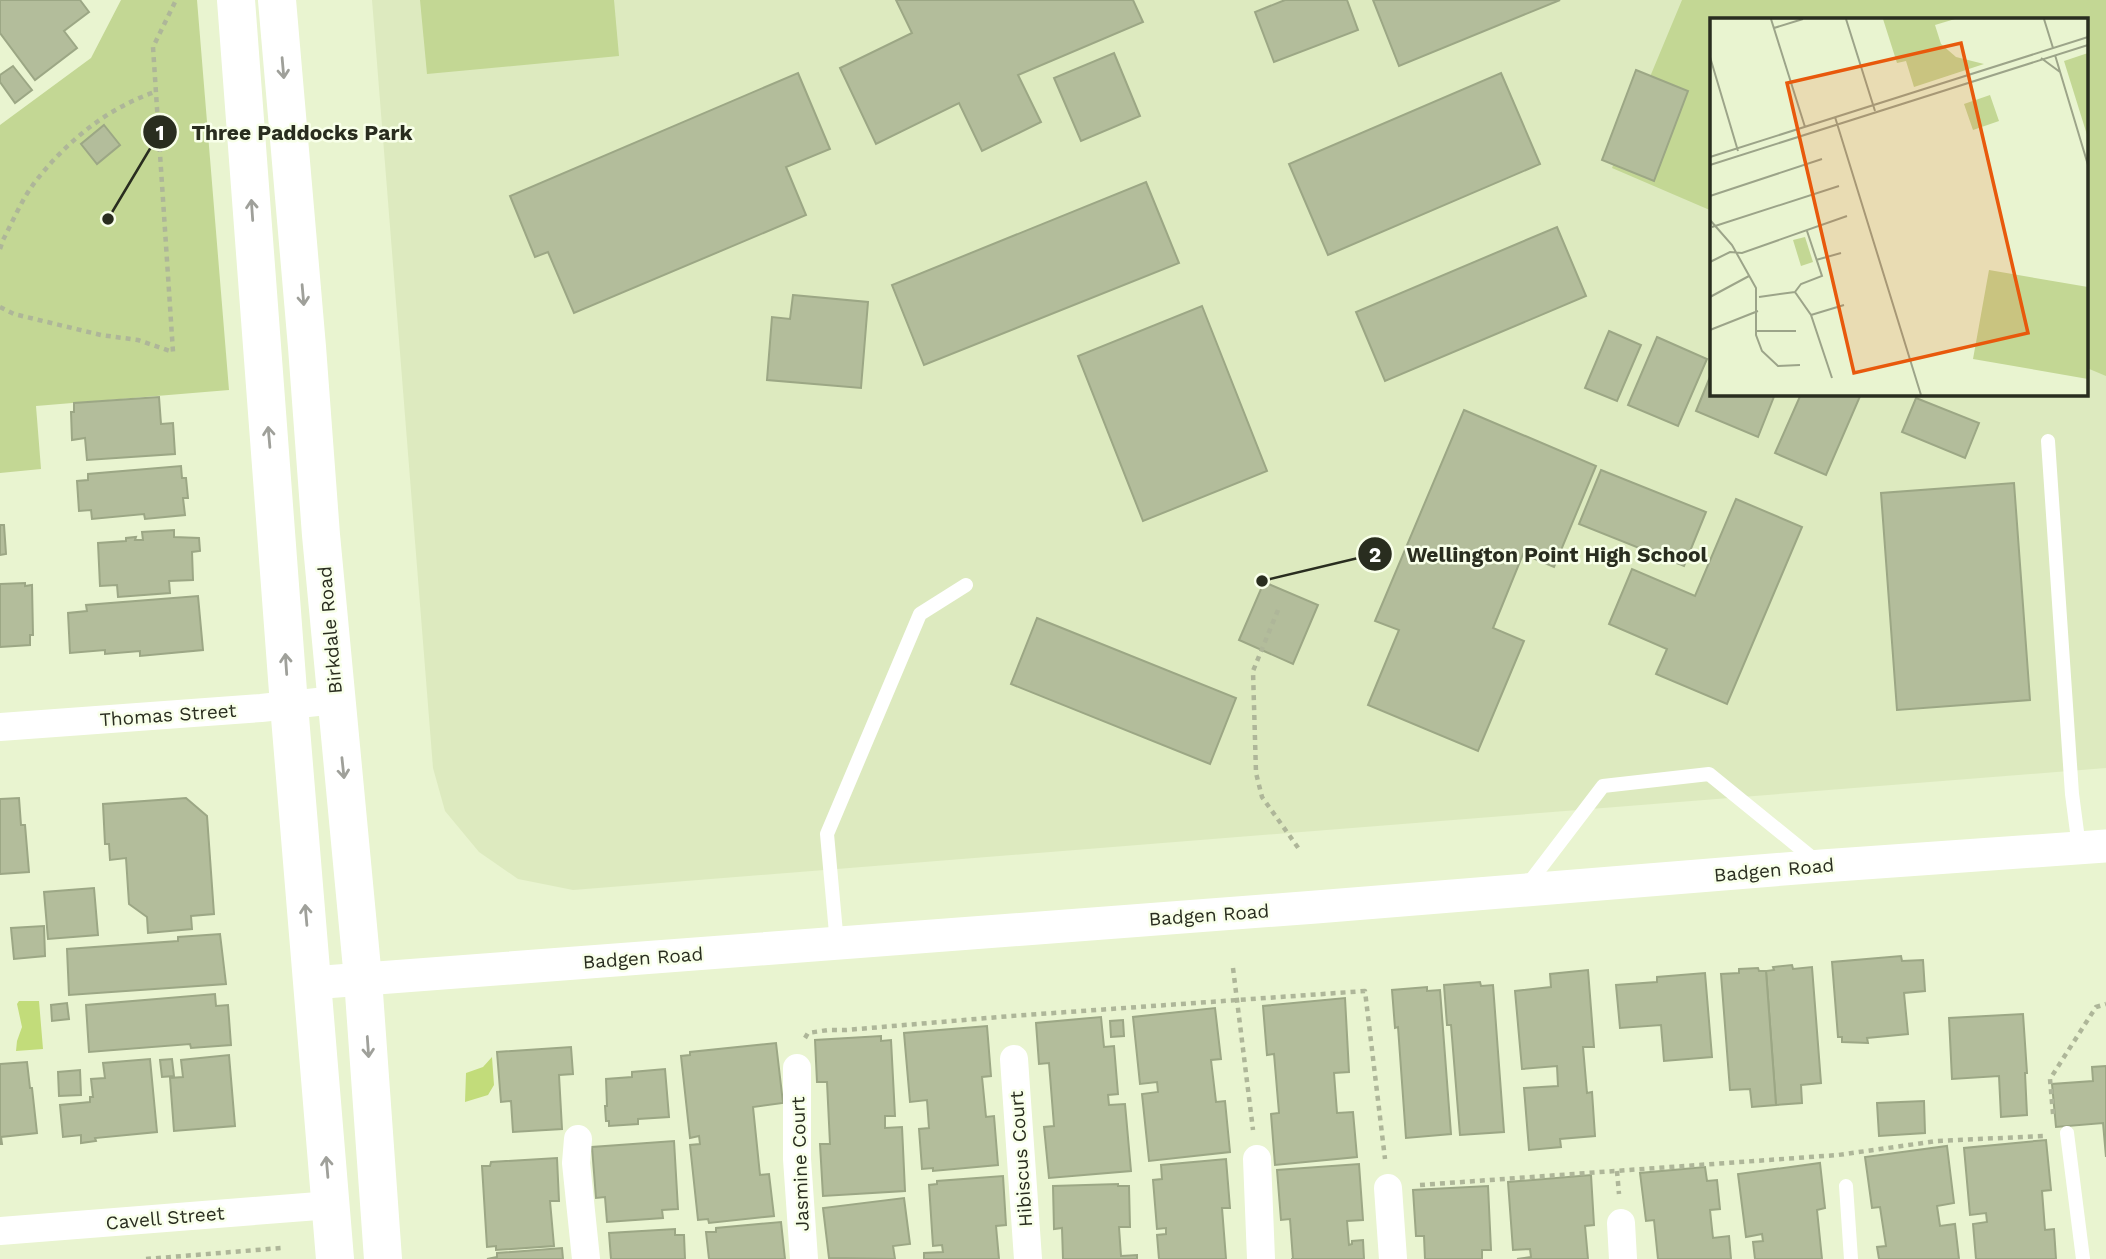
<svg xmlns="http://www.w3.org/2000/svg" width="2106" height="1259" viewBox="0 0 2106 1259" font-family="'Work Sans',sans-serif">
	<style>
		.built { fill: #ddeabf; fill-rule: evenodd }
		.green { fill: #c3d794 }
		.water { fill: #c2dc7a }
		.building { fill: #b3bd9b; stroke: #9ca785; stroke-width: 2 }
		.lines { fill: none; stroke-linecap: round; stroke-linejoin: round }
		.path { stroke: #aeb699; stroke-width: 4.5; stroke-dasharray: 5 5; stroke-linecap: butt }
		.service { stroke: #fff; stroke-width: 14 }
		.minor { stroke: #fff; stroke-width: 28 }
		.tertiary { stroke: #fff; stroke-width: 33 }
		.primary { stroke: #fff; stroke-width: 38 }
		.oneway { stroke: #9fa09a }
		.labels { text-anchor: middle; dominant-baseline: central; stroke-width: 5; stroke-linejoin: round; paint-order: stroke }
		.street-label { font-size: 19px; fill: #292d1f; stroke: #f8ffe9 }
		.inset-road { fill: none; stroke: #9ca489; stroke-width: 2 }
		.view { fill: #e8590c; fill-opacity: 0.15; stroke: #e8590c; stroke-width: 3.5 }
		.inset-edge { fill: none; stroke: #292d1f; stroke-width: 3.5 }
		.leader { fill: none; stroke: #292d1f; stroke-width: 2.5 }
		.callout-dot { fill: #292d1f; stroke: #f8ffe9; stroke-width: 2.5 }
		.mark-label { font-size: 21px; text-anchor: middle; font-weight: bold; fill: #fff }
		.callout-label { font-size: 21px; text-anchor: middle; font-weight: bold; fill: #292d1f; stroke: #f8ffe9; stroke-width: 5; stroke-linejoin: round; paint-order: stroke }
	</style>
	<rect width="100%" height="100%" fill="#e9f4d0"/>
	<path class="built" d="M 372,0 L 2106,0 L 2106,768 L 573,890 L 518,879 L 479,852 L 445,811 L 433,768 ZM 1712,19 L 2087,19 L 2087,394 L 1712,394 Z"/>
	<g class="green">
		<polygon points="121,0 197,0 229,390 36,406 41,469 0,473 0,125 91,58"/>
		<polygon points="420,0 614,0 619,56 427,74"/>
		<polygon points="1682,0 2106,0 2106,376 2087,368 2087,19 1712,19 1712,211 1612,168"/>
	</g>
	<g class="water">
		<polygon points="19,1001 39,1001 43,1049 16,1051 17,1041 22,1027 17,1004"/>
		<polygon points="492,1057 494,1085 488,1095 465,1102 466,1073 483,1067"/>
	</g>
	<g class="building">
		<polygon points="0,0 80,0 89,12 64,31 77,48 35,80 0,33"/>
		<polygon points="896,0 1133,0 1143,22 1018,75 1041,122 982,151 959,103 876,144 840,68 912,33"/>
		<polygon points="1285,0 1347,0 1358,30 1274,62 1255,12"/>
		<polygon points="1373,0 1560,0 1399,66"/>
		<polygon points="1114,53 1140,116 1081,141 1054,78"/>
		<polygon points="13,66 32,90 15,103 0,82 0,75"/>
		<polygon points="1636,70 1688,91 1654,181 1602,160"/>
		<polygon points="798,73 830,149 786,167 806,215 574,313 548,252 535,257 510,196"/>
		<polygon points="1501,73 1540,164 1328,255 1289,164"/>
		<polygon points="104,125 120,145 97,164 81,144"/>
		<polygon points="1146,182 1179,263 924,365 892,285"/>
		<polygon points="1557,227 1586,296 1385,381 1356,312"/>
		<polygon points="793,295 868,302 861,388 767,380 772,317 790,319"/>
		<polygon points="1202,306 1267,471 1143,521 1078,356"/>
		<polygon points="1609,331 1641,345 1617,401 1585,388"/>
		<polygon points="1657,337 1707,359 1678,426 1628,405"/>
		<polygon points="1712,372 1712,394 1775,394 1758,437 1696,411"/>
		<polygon points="1801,394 1861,394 1826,475 1775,453"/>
		<polygon points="159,397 161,424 173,423 175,454 87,460 85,438 72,440 71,412 74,412 74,403"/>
		<polygon points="1916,398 1979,423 1965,458 1902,432"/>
		<polygon points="1464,410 1596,466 1554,567 1523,554 1493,628 1524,641 1478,751 1368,705 1399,630 1375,621"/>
		<polygon points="181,466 182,478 186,478 188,498 183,498 185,515 145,519 144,514 92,519 91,510 79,511 77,481 88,480 88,474"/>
		<polygon points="1601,470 1706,512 1684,566 1579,524"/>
		<polygon points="2014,483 2030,700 1897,710 1881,493"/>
		<polygon points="1736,499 1802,527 1727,704 1656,674 1667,649 1609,624 1632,569 1695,596"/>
		<polygon points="0,525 4,525 6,554 0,555"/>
		<polygon points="174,530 174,537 199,538 200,551 192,552 193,580 169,581 170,593 118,597 117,585 100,586 98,543 126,541 126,538 136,537 135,540 143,540 142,532"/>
		<polygon points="1264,582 1318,605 1293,664 1239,640"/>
		<polygon points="25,583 25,586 32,585 33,635 30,635 30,645 0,647 0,584"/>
		<polygon points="198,596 203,650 140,656 140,651 105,654 105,650 70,653 68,613 87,611 86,605"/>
		<polygon points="1037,618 1236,698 1210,764 1011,684"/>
		<polygon points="19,798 21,825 25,825 29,872 0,874 0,799"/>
		<polygon points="186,798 207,816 214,914 191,916 192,929 148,933 147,917 129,904 126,858 110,860 109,844 105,844 103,804"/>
		<polygon points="94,888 98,935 48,939 44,892"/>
		<polygon points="44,926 45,956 14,959 11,928"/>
		<polygon points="220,934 226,984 69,995 67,949 178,941 178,937"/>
		<polygon points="1901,956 1902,961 1923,960 1925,991 1904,993 1908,1034 1867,1038 1868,1043 1842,1042 1842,1037 1838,1037 1832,962"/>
		<polygon points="1792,965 1793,969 1812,967 1821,1083 1801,1085 1802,1103 1776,1105 1766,971 1774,970 1773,967"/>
		<polygon points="1758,968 1759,971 1766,971 1776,1105 1752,1107 1750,1089 1730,1090 1721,974 1739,973 1739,969"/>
		<polygon points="1588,970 1594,1047 1583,1047 1587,1093 1592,1092 1595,1136 1560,1139 1561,1147 1529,1150 1524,1088 1558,1086 1557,1066 1522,1069 1515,991 1551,987 1550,974"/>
		<polygon points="1705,973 1712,1057 1664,1061 1661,1025 1620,1028 1616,985 1657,982 1657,977"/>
		<polygon points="1480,982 1481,986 1493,985 1504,1132 1460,1135 1451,1025 1447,1025 1444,985"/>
		<polygon points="1427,987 1427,991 1440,990 1451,1134 1406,1138 1398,1027 1395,1028 1392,990"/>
		<polygon points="215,994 216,1006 228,1005 231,1045 191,1048 190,1044 89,1052 86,1005"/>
		<polygon points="1345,998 1349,1072 1334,1073 1337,1113 1353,1112 1357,1157 1275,1165 1271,1114 1279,1113 1274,1054 1267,1055 1263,1006"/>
		<polygon points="67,1003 69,1019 52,1021 51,1005"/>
		<polygon points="1215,1008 1221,1059 1211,1060 1216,1102 1225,1101 1230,1152 1149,1161 1142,1094 1158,1092 1157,1082 1140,1084 1133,1017"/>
		<polygon points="2023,1014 2027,1073 2025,1073 2027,1115 2001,1117 1999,1076 1952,1079 1949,1018"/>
		<polygon points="1101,1017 1104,1047 1114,1046 1118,1094 1108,1095 1109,1105 1125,1104 1131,1171 1049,1178 1044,1127 1054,1126 1049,1063 1039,1064 1036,1023"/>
		<polygon points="1123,1020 1124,1036 1111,1037 1110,1021"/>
		<polygon points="987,1026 991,1076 982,1077 986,1117 994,1116 998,1165 933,1171 933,1168 922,1169 919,1129 929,1128 927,1100 910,1102 904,1033"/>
		<polygon points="881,1036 881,1041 891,1040 895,1116 885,1116 885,1128 902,1127 905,1191 823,1196 820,1144 830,1144 827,1082 817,1082 815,1040"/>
		<polygon points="776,1043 783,1103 753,1107 760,1175 769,1174 774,1216 709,1223 708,1219 698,1220 690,1145 700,1144 699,1136 690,1138 681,1056 690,1055 690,1052"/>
		<polygon points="571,1047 573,1074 559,1075 562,1129 513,1132 511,1101 501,1102 497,1052"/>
		<polygon points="229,1055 235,1126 174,1131 170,1078 183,1077 181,1060"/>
		<polygon points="150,1059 157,1132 95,1138 96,1141 81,1143 81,1135 63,1137 60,1105 90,1102 90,1097 93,1097 91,1079 105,1078 103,1063"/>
		<polygon points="172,1059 174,1076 162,1077 160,1060"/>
		<polygon points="27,1062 30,1088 32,1088 37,1133 1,1137 2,1144 0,1144 0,1064"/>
		<polygon points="2106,1066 2106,1157 2103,1123 2056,1127 2052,1084 2093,1081 2092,1067"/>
		<polygon points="665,1069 669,1117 638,1119 638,1124 609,1126 609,1121 606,1121 605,1106 607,1106 606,1079 632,1077 632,1072"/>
		<polygon points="80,1070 81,1095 59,1096 58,1072"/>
		<polygon points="1924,1101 1925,1133 1879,1136 1877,1103"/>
		<polygon points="2046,1140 2051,1190 2042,1191 2045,1230 2054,1229 2056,1259 1976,1259 1973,1224 1987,1222 1986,1213 1970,1215 1964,1148"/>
		<polygon points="674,1141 678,1209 662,1210 663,1218 607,1222 605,1197 596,1198 592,1147"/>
		<polygon points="1947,1146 1954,1203 1937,1206 1940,1226 1955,1224 1959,1259 1879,1259 1877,1247 1886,1246 1880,1207 1872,1208 1865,1157"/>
		<polygon points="557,1158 559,1201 550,1201 554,1246 496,1250 496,1246 487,1247 482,1166 490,1166 491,1162"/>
		<polygon points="1226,1159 1230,1208 1222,1208 1226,1259 1159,1259 1157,1235 1166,1234 1166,1228 1157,1229 1153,1180 1162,1179 1161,1165"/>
		<polygon points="1820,1163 1825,1208 1817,1210 1822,1259 1755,1259 1753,1242 1763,1241 1762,1234 1746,1237 1738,1174"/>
		<polygon points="1359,1164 1363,1220 1347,1221 1349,1245 1352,1244 1352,1241 1363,1240 1364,1259 1291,1259 1293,1259 1290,1219 1281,1220 1277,1170"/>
		<polygon points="1705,1167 1707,1181 1717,1180 1720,1209 1710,1210 1713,1238 1729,1236 1731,1259 1658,1259 1654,1220 1646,1221 1640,1173"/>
		<polygon points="1591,1175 1594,1225 1585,1226 1588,1259 1517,1259 1531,1257 1530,1249 1513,1250 1508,1182"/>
		<polygon points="1003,1176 1006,1225 996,1226 999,1259 924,1259 924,1253 943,1252 942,1245 933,1246 929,1185 937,1184 937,1181"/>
		<polygon points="1118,1184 1118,1186 1129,1186 1130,1227 1119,1227 1121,1256 1137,1255 1137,1259 1063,1259 1062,1228 1054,1229 1053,1186"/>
		<polygon points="1488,1186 1491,1250 1482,1250 1482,1259 1425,1259 1424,1236 1416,1236 1413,1190"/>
		<polygon points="904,1198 910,1244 893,1246 895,1259 829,1258 823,1208"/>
		<polygon points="781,1222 785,1259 709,1259 706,1232 716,1232 716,1228"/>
		<polygon points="675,1229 675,1235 684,1235 685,1259 611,1259 609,1233"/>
		<polygon points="562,1248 563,1259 487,1259 497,1257 497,1253"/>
	</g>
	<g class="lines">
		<g class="path">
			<path d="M 0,249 L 3,240 C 13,221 22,199 35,182 C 65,143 107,108 155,92"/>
			<polyline points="0,307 14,314 101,335 138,340 173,352 153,47 176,0"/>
			<polyline points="1278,610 1253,671 1256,773 1262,797 1299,849"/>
			<polyline points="1233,968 1253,1130"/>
			<polyline points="805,1038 808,1033 828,1030 846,1030 1011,1016 1365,991 1385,1159"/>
			<polyline points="2053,1114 2050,1079 2096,1007 2106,1004"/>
			<polyline points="1617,1171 1619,1194"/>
			<polyline points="1420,1185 1838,1155 1937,1141 2043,1136"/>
			<polyline points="146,1259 281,1248"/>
		</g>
		<g class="service">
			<polyline points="2048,441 2072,794 2079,847"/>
			<polyline points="1526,887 1603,786 1709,774 1816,861"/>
			<polyline points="837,944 827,834 920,614 966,585"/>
			<polyline points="2067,1133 2083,1259"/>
			<polyline points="1846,1186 1851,1259"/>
		</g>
		<g class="minor">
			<polyline points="0,727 261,708 336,700"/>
			<polyline points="1014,1059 1028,1259"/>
			<polyline points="797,1068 797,1159 804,1259"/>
			<polyline points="578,1139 576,1163 586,1259"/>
			<polyline points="1257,1159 1261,1259"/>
			<polyline points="1388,1188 1393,1259"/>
			<polyline points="1621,1223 1623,1259"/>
			<polyline points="0,1231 331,1205"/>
		</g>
		<polyline class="tertiary" points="311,983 1316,907 1822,866 2106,846"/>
		<g class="primary">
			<polyline points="236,0 289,705 335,1259"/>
			<polyline points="277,0 307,347 321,535 363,979 383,1259"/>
		</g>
	</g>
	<defs><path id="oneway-shaft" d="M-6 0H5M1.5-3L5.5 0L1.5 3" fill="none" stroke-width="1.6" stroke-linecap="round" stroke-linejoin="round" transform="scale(1.75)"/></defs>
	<g class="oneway">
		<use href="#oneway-shaft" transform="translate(283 68) rotate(85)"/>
		<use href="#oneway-shaft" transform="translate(252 210) rotate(-94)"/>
		<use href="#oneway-shaft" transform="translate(303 295) rotate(85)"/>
		<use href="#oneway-shaft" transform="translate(269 437) rotate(-95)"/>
		<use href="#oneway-shaft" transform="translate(286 664) rotate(-94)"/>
		<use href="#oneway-shaft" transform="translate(343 768) rotate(84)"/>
		<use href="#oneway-shaft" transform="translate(306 915) rotate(-95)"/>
		<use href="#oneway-shaft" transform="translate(368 1047) rotate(86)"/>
		<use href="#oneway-shaft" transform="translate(327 1167) rotate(-95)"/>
	</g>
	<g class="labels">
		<g class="street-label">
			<text transform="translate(330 630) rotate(-95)">Birkdale Road</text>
			<text transform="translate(168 715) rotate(-4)">Thomas Street</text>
			<text transform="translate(1774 870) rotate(-5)">Badgen Road</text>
			<text transform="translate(1209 915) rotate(-4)">Badgen Road</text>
			<text transform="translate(643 958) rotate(-4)">Badgen Road</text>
			<text transform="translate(1021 1159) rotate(-94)">Hibiscus Court</text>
			<text transform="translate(800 1164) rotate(-92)">Jasmine Court</text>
			<text transform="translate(165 1218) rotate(-5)">Cavell Street</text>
		</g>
	</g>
	<g transform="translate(1710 18)">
		<rect width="378" height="378" fill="#e9f4d0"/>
		<path d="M 173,1 L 245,1 L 225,7 L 231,26 L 246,39 L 274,46 L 204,69 L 196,43 L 187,45 ZM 378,35 L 378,120 L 354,43 ZM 280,77 L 289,103 L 263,112 L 254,86 ZM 95,219 L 103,244 L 91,248 L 83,222 ZM 279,252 L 378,269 L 378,361 L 263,341 Z" fill="#c3d794"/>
		<path class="inset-road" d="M 61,1 L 95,109M 136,1 L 165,93M 334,1 L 343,30M 64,10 L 93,1M 345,37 L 378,147M 0,39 L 28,133M 331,40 L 350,54M 125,99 L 211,377M 0,139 L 378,19M 0,147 L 378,27M 0,178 L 112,141M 0,202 L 22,227 L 46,270 L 46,317 L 52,333 L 68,348 L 90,347M 2,209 L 129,168M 97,213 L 112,258 L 91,266 L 85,274 L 101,297 L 122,360M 106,242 L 131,235M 0,244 L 20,234 L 32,235 L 137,198M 0,279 L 39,258M 49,279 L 85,274M 101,297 L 134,287M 0,312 L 48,293M 47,313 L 86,313"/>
		<path class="view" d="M 251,25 L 318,315 L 144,355 L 77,65 Z"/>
		<rect width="378" height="378" class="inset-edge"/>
	</g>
	<path class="leader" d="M108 219L160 132M1262 581L1375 554"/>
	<g class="callout-dot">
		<circle cx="108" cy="219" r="7"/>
		<circle cx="1262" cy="581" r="7"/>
		<circle cx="160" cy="132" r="18"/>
		<circle cx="1375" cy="554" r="18"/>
	</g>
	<g class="mark-label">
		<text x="160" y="140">1</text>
		<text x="1375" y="562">2</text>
	</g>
	<g class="callout-label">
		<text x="302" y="140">Three Paddocks Park</text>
		<text x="1557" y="562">Wellington Point High School</text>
	</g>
</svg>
